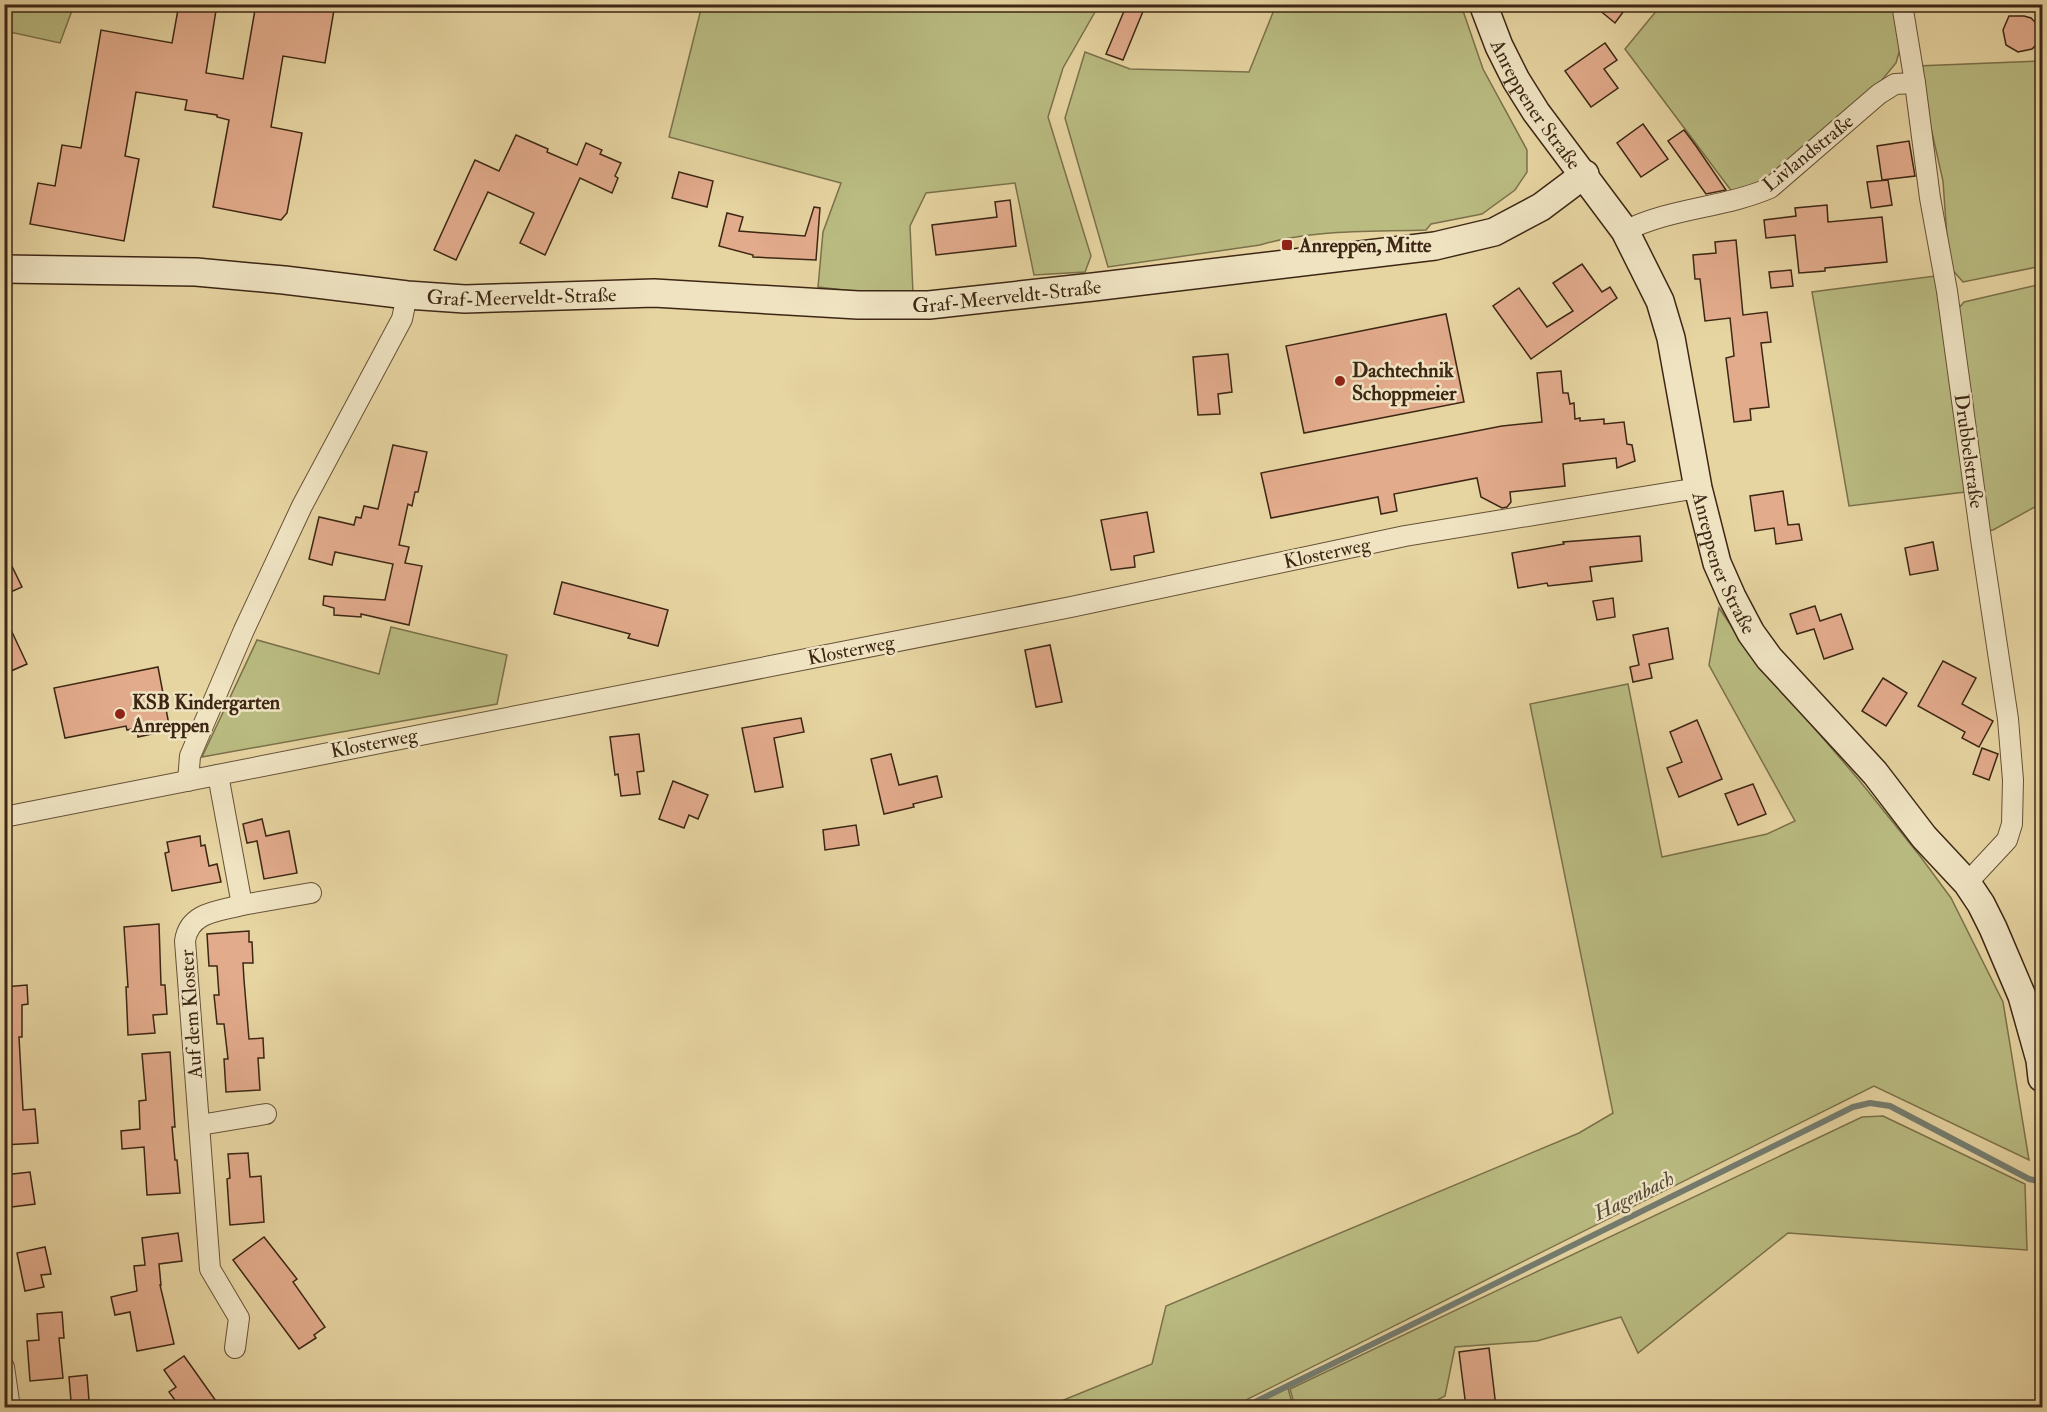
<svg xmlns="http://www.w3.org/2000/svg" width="2047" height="1412" viewBox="0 0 2047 1412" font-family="'IM FELL Double Pica',serif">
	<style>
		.green { fill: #b9bb81; stroke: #7b714a; stroke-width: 1.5 }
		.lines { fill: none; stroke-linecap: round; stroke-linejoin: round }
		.stream { stroke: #747d70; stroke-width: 6 }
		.building { fill: #e2ab8c; stroke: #3d2714; stroke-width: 1.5 }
		.street-casing { stroke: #675237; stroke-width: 22 }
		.secondary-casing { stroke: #3d2714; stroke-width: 30 }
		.street { stroke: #efe3c2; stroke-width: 20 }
		.secondary { stroke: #efe3c2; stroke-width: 27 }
		.poi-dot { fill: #8f2418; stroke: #efe3c2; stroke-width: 2 }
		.labels { text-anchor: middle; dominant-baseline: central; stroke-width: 5; stroke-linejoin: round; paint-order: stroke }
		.street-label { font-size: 20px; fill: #3d2714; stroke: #efe3c2 }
		.poi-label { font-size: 20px; font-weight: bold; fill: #3d2714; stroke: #efe3c2; text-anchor: start }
		.water-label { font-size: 21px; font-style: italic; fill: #544b3a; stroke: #efe3c2 }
	</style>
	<rect width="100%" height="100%" fill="#e6d4a1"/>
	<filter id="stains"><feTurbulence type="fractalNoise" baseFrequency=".00333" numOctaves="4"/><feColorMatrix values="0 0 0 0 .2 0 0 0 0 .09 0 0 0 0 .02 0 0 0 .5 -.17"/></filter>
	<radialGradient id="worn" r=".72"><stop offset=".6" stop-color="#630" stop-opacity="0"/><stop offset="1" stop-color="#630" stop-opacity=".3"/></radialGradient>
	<g class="green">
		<polygon points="5,4 74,4 74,5 60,43 5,31"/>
		<polygon points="1662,4 1893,5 1900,49 1896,63 1877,86 1774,176 1733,193 1625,49"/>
		<polygon points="702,5 1099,5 1063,68 1048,117 1091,256 1085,272 1034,275 1015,183 926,193 910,226 913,293 861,292 818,287 823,232 841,183 669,137"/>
		<path d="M 1276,5 L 1461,5 L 1483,69 L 1527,150 L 1527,172 L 1515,190 L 1482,214 L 1431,224 L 1426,230 C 1371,232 1313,229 1260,245 L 1108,267 L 1065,118 L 1085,52 L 1130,69 L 1249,72 Z"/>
		<polygon points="2042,55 2042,266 1963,282 1949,266 1943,181 1917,66 2040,61"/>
		<polygon points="1935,276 1965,492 1849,506 1812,292"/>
		<polygon points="2042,284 2042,503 1993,530 1987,531 1958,309 1964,302"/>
		<polygon points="1719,608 1752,656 1859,780 1920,856 1951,898 2003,1002 2029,1160 1874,1086 1232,1407 1044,1408 1152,1364 1166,1306 1579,1133 1613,1113 1530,704 1628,684 1662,857 1767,834 1795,821 1709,665"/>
		<polygon points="391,627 507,655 497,704 202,757 257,640 379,674"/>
		<polygon points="1883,1116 2025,1184 2027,1250 1788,1233 1638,1353 1621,1317 1537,1341 1455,1347 1445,1396 1424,1407 1295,1407 1290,1389 1862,1117"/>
		<polygon points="1288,1388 1293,1407 1249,1407"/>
	</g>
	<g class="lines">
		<polyline class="stream" points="1243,1408 1853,1107 1870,1103 1890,1106 2029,1179 2042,1182"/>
	</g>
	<g class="building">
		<polygon points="179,4 217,4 206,73 243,79 256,4 335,4 325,63 283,56 271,127 302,133 287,213 281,220 213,207 229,120 217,117 217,115 185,110 187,100 136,92 125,156 139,159 124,241 30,224 38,183 55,186 62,145 81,148 101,30 172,43"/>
		<polygon points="1127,4 1146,4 1123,60 1106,54"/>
		<polygon points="1592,4 1629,4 1615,23"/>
		<polygon points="2009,16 2024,16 2031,18 2036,23 2039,37 2037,44 2032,49 2018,52 2006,45 2003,30"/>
		<polygon points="1605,43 1617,60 1604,69 1618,88 1591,107 1565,71"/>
		<polygon points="1643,124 1668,159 1641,177 1617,143"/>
		<polygon points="1684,130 1696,146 1726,190 1706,194 1668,141"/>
		<polygon points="516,135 548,149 547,152 577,165 586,143 602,150 600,154 621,163 615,176 618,178 612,193 580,178 545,255 520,243 534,213 488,192 456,260 434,250 475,160 499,171"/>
		<polygon points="1909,141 1915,176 1882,180 1877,146"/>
		<polygon points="679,172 713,181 707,207 672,198"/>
		<polygon points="1888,180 1892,205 1871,208 1867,182"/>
		<polygon points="1010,200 1016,246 936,255 932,225 997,217 995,202"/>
		<polygon points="1827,205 1828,222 1882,217 1887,262 1825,268 1825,271 1799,273 1795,235 1766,238 1764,220 1796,216 1795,208"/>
		<polygon points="814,207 820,208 816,260 753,257 753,255 719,246 727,213 743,217 739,231 805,236"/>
		<polygon points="1736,240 1743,315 1767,312 1771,342 1761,343 1769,407 1750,409 1751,420 1734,422 1726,358 1734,356 1730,318 1705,321 1700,279 1695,279 1693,255 1716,253 1715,242"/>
		<polygon points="1582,264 1602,292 1610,287 1617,298 1531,359 1493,306 1519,288 1547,327 1573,311 1553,283"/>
		<polygon points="1791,270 1793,286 1771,288 1769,272"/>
		<polygon points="1446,314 1464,402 1304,433 1286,346"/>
		<polygon points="1228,354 1232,392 1218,394 1220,414 1198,415 1193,357"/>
		<polygon points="1561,371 1563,393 1568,393 1570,404 1574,403 1575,419 1580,418 1580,421 1604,419 1604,424 1624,422 1627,444 1632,445 1635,461 1617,468 1616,458 1563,464 1565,486 1510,492 1511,502 1507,507 1502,508 1481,497 1477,478 1394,494 1397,511 1381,514 1378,497 1271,518 1261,473 1502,426 1542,422 1537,373"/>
		<polygon points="393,445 427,452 418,492 415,492 412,506 408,504 399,545 409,547 405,563 422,566 409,625 361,614 361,617 334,615 334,608 323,605 324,596 385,600 393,564 335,552 332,565 309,559 319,517 354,525 356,517 361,518 364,506 378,509"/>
		<polygon points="1783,491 1788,525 1799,524 1802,540 1776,544 1774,528 1755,531 1750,496"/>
		<polygon points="1147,512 1154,552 1134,556 1135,567 1111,570 1101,520"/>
		<polygon points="1640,536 1642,561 1590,567 1592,581 1548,586 1547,583 1518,588 1512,553 1564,544 1563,542"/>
		<polygon points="1933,542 1938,570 1910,575 1905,548"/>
		<polygon points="4,550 22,587 4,595"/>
		<polygon points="562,582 668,610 658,646 628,638 630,634 554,614"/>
		<polygon points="1613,598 1615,617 1597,620 1593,601"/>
		<polygon points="1815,606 1820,621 1841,614 1853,649 1824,659 1814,629 1797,634 1790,614"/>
		<polygon points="4,615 27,664 4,674"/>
		<polygon points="1668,628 1673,659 1649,664 1652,678 1633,682 1630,667 1639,665 1633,635"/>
		<polygon points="1050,645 1062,702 1036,707 1025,650"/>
		<polygon points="1943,661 1976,678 1962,704 1993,721 1979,747 1962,738 1965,732 1918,706"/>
		<polygon points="158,667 170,730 138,737 137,728 127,730 126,726 65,738 54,688"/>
		<polygon points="1883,678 1907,693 1886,726 1862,711"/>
		<polygon points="801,718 804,732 774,738 783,787 755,792 742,728"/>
		<polygon points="1697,720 1722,779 1679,797 1667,768 1682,762 1670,732"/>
		<polygon points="639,734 644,771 637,772 640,794 621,796 618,774 615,775 610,737"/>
		<polygon points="1982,748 1998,754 1989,780 1973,774"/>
		<polygon points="891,754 899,785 937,776 942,797 913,804 914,807 884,814 871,759"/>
		<polygon points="673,781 708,795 698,819 689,815 684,828 659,819"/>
		<polygon points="1753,784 1766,814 1738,825 1725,794"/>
		<polygon points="262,819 266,836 289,831 297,873 264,879 257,841 247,843 243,824"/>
		<polygon points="856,825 859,845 825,850 823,830"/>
		<polygon points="200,836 201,846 205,845 209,866 217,864 221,882 172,891 165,853 169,852 167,842"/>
		<polygon points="159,924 161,985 165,985 167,1014 153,1015 155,1033 128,1035 126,987 128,987 124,927"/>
		<polygon points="249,931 249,942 252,942 253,963 243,963 244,980 249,1039 263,1038 264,1058 258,1058 260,1090 226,1092 224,1059 228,1059 224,1024 217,1024 214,995 219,995 217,966 209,966 207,934"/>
		<polygon points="27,985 28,1004 22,1005 22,1037 19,1037 23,1110 35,1109 38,1143 4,1145 4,987"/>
		<polygon points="170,1052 175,1127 172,1127 175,1160 177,1160 180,1193 147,1195 144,1147 122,1149 121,1131 140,1129 139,1101 146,1100 142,1054"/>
		<polygon points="248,1153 250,1177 261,1176 264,1222 230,1225 227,1179 230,1178 228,1154"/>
		<polygon points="30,1172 35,1204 4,1208 4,1175"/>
		<polygon points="178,1233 182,1261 159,1264 161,1285 160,1285 174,1344 137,1351 130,1312 115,1315 111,1297 137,1291 134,1266 145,1265 142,1238"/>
		<polygon points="264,1237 297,1279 293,1282 325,1327 314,1335 316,1338 299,1349 233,1260"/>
		<polygon points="45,1247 51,1274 41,1275 44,1287 25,1291 17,1253"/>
		<polygon points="62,1312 64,1338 59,1338 63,1378 30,1381 27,1341 39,1340 37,1314"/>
		<polygon points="1489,1348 1496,1407 1466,1407 1459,1352"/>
		<polygon points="184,1356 216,1401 206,1407 180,1407 169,1392 176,1387 164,1370"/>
		<polygon points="87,1375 89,1400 71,1401 69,1377"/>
	</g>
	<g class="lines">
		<defs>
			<g id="street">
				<polyline points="1902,4 1915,83 1930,198 1947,291 1981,539 2008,719 2013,780 2012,824 2007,840 1967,883"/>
				<path d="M 1625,231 C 1670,208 1724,208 1770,188 L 1879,94 L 1895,84 L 1915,83"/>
				<path d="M 218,775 L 242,905 C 219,911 189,912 185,941 L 210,1269 L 239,1318 L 235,1348"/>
				<polyline points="188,781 190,756 244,630 302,506 402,319 407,295"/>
				<polyline points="4,817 1071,607 1405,536 1698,488"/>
				<polyline points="242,905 311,893"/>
				<polyline points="200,1125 266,1114"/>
				<polyline points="4,1367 10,1408"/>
			</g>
			<g id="secondary">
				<path id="s1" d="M 1483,4 L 1499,46 L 1516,80 L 1536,112 L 1625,231 L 1660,301 L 1671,338 L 1698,488 L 1717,563 L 1732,597 L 1751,633 L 1769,658 L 1875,773 L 1924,837 L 1967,883 L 1981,904 L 1993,928 L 2022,996 L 2040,1060 L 2042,1078"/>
				<path id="s2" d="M 4,269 L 196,272 L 284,280 L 407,295 L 465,299 L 654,293 L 858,305 L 929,305 L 1093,287 L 1435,246 L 1494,232 L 1541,207 L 1585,174"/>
			</g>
		</defs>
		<use href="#street" class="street-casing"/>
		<use href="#secondary" class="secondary-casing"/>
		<use href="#street" class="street"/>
		<use href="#secondary" class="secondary"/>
	</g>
	<g class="poi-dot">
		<rect x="1281" y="239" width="12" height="12" rx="3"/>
		<circle cx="1340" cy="381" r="6"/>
		<circle cx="120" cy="714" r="6"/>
	</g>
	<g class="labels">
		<g class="street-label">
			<text stroke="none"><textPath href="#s1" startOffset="114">Anreppener Straße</textPath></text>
			<text transform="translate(1808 153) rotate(-39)">Livlandstraße</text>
			<text stroke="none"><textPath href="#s2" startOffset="519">Graf-Meerveldt-Straße</textPath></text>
			<text stroke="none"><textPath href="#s2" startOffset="1005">Graf-Meerveldt-Straße</textPath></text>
			<text transform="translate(1969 451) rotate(82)">Drubbelstraße</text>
			<text transform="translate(1327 553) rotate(-12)">Klosterweg</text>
			<text stroke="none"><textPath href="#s1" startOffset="618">Anreppener Straße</textPath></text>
			<text transform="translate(851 650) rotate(-11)">Klosterweg</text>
			<text transform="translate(374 743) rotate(-11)">Klosterweg</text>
			<text transform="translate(191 1014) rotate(-94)">Auf dem Kloster</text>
		</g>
		<g class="poi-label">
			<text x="1299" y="245">Anreppen, Mitte</text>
			<text x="1352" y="370">Dachtechnik<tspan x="1352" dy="23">Schoppmeier</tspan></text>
			<text x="132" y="702">KSB Kindergarten<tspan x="132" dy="23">Anreppen</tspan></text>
		</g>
		<g class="water-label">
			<text transform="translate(1634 1196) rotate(-26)">Hagenbach</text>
		</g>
	</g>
	<rect width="2047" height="1412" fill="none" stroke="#e6d4a1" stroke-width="24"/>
	<rect x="6" y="6" width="2035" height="1400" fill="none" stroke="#3d2714" stroke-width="3"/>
	<rect x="12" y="12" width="2023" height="1388" fill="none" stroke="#3d2714" stroke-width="1.5"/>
	<rect width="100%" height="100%" filter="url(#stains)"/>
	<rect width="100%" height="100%" fill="url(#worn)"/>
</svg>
